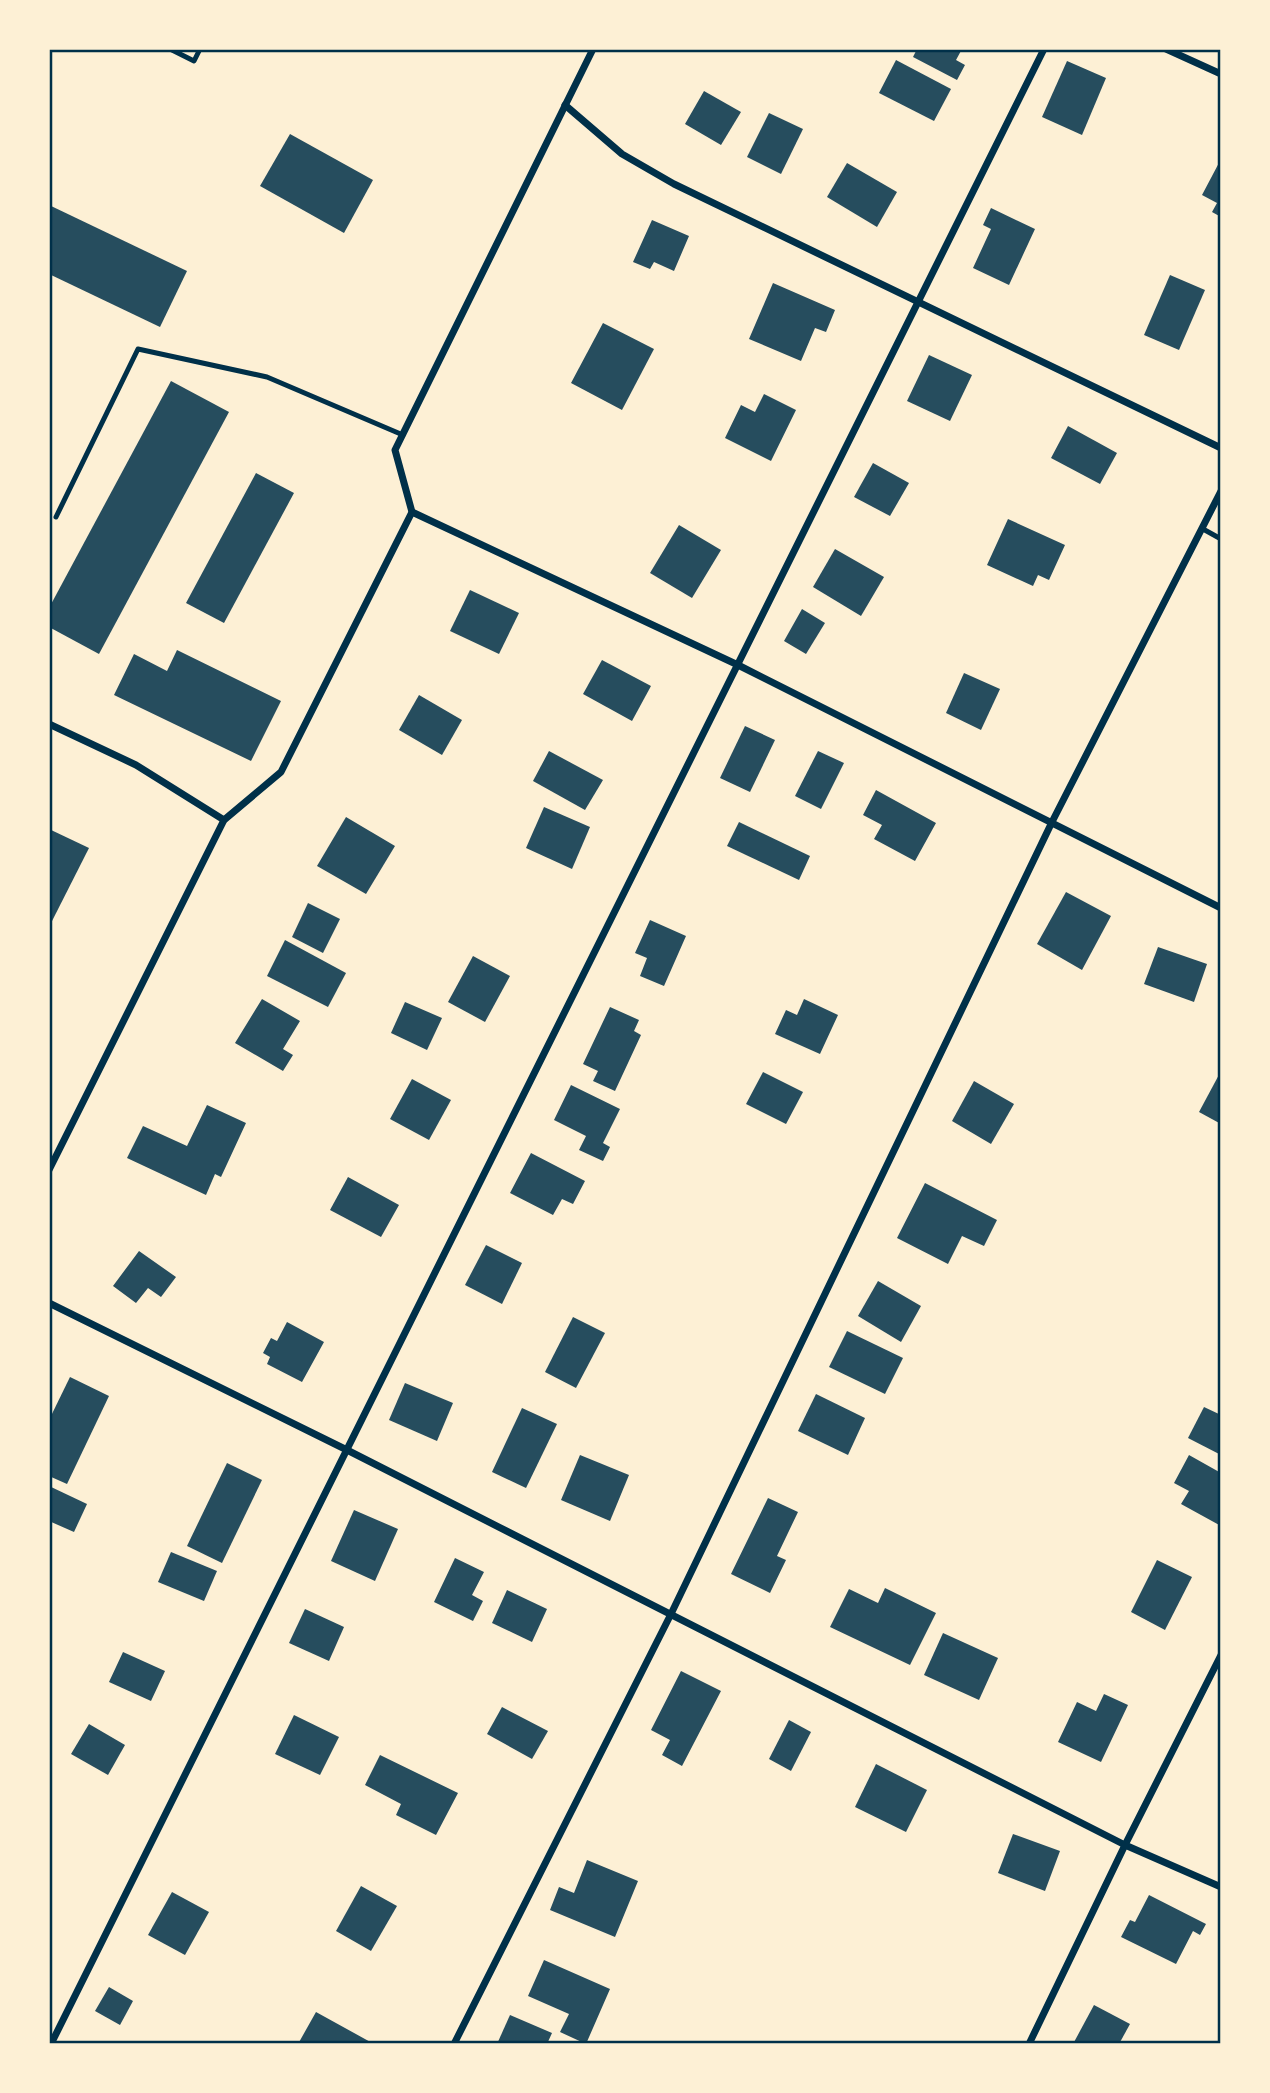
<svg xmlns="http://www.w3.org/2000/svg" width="1270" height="2093" viewBox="0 0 1270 2093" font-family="Bitter,serif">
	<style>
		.building { fill: #264d5e }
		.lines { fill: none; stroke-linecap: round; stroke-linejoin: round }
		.service { stroke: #003049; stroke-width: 5 }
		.minor { stroke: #003049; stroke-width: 7 }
		.neatline { fill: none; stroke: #003049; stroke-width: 2.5 }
	</style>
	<rect width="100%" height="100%" fill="#fdf0d5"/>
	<g class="building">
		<polygon points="917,49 962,49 956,60 965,65 957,80 913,57"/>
		<polygon points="896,60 951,89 934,121 879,93"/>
		<polygon points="1067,61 1106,78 1082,135 1042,117"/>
		<polygon points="704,91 741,112 721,145 685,124"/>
		<polygon points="769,113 803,129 781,174 747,157"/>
		<polygon points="290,134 373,180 344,233 260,186"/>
		<polygon points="1221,159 1221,217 1212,212 1217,203 1202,195"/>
		<polygon points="847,163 897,192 877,227 827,197"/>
		<polygon points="49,205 187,271 160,327 49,274"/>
		<polygon points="991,208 1035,229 1009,285 973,268 991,229 983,225"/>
		<polygon points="652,220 689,236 674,271 654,262 650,269 633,262"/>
		<polygon points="1170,275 1205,290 1179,350 1144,335"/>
		<polygon points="773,283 835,310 826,332 815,328 801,361 749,339"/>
		<polygon points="603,323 654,349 622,410 571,383"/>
		<polygon points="929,355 972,375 950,421 907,401"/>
		<polygon points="171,381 229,412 99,654 49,627 49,608"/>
		<polygon points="764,394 796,410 771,461 725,438 741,405 755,412"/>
		<polygon points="1068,426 1117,453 1100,484 1051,458"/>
		<polygon points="873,463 909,483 890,516 854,497"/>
		<polygon points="256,473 294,493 224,623 186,603"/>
		<polygon points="1008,519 1065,545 1049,580 1038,575 1033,586 987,565"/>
		<polygon points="679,525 721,550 692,598 650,573"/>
		<polygon points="835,549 884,577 861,616 813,587"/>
		<polygon points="470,590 519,613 499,654 450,631"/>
		<polygon points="802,609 825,623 806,654 784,641"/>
		<polygon points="177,650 281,701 251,761 114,695 134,654 167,671"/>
		<polygon points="602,660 651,686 632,721 583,694"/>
		<polygon points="964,673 1000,689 981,730 946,713"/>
		<polygon points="419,695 462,720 442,755 399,730"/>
		<polygon points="745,726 775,740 750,792 720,778"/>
		<polygon points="549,751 603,780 585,810 533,781"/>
		<polygon points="818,751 844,763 821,809 795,796"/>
		<polygon points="876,790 936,823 915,861 874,839 882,825 863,815"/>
		<polygon points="544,807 590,827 572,869 526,848"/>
		<polygon points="346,817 395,846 366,894 317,866"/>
		<polygon points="739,822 810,856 799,880 727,846"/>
		<polygon points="49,829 89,848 49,927"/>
		<polygon points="1066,892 1111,916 1082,970 1037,944"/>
		<polygon points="308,903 340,919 323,953 292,937"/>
		<polygon points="650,920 686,936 664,986 640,976 647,958 635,953"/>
		<polygon points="285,940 346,973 328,1007 267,976"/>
		<polygon points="1158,947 1207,964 1194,1002 1144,984"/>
		<polygon points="473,956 510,976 485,1022 448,1002"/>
		<polygon points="262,999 300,1021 283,1049 293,1055 283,1071 235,1043"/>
		<polygon points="804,999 838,1015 820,1054 775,1034 786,1010 797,1015"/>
		<polygon points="405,1002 442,1018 427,1050 391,1033"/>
		<polygon points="610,1007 639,1020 634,1031 641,1035 615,1091 593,1081 598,1071 583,1064"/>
		<polygon points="1221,1071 1221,1124 1199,1112"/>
		<polygon points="763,1072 803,1092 786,1124 746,1104"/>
		<polygon points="412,1079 451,1100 429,1140 390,1119"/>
		<polygon points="974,1081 1014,1104 991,1144 952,1121"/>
		<polygon points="571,1085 620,1109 603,1143 610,1147 603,1161 579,1150 586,1136 554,1120"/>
		<polygon points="207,1105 246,1123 221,1177 215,1174 206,1195 127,1158 143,1126 187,1146"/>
		<polygon points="531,1153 585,1181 573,1204 562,1199 553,1215 510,1193"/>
		<polygon points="348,1177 399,1205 381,1237 330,1210"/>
		<polygon points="925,1183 997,1220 984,1246 962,1236 948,1264 897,1238"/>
		<polygon points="486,1245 522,1263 502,1304 465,1285"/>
		<polygon points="139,1251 176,1277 161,1297 148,1288 136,1303 113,1286"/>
		<polygon points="878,1281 921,1306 901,1342 858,1316"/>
		<polygon points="573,1317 605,1333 576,1388 545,1372"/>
		<polygon points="287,1322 324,1342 302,1382 267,1364 270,1357 263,1353 271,1338 277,1341"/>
		<polygon points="847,1331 903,1358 885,1394 829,1367"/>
		<polygon points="70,1377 109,1396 67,1484 49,1476 49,1420"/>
		<polygon points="405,1383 453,1403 437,1441 389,1420"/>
		<polygon points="816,1394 865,1418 848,1455 798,1431"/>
		<polygon points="1204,1407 1221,1415 1221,1455 1188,1438"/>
		<polygon points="522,1408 557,1424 526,1488 492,1472"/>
		<polygon points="580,1455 629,1475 610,1521 561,1500"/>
		<polygon points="1189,1455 1221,1473 1221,1526 1181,1504 1189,1491 1174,1483"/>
		<polygon points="227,1463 262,1480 222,1563 187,1546"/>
		<polygon points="49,1486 87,1504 74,1532 49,1521"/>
		<polygon points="768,1498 798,1512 777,1556 786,1560 770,1593 731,1574"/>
		<polygon points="354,1510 398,1529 375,1581 331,1561"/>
		<polygon points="171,1552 217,1571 204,1601 158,1582"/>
		<polygon points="455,1558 484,1572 472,1595 483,1601 473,1621 434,1602"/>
		<polygon points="1157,1560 1192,1577 1165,1630 1131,1612"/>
		<polygon points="885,1588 936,1613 910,1665 830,1627 849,1589 878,1603"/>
		<polygon points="507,1590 547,1609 532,1642 492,1623"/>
		<polygon points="305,1609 344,1627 329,1661 289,1643"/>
		<polygon points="943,1633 998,1658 979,1700 924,1675"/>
		<polygon points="123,1652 165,1671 151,1701 109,1682"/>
		<polygon points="681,1671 721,1691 682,1766 662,1755 670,1740 651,1730"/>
		<polygon points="1104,1694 1128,1705 1101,1762 1058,1742 1077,1702 1096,1711"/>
		<polygon points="502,1707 548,1731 532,1759 487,1734"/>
		<polygon points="294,1715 339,1737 320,1775 275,1754"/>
		<polygon points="789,1720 811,1732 791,1771 769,1759"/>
		<polygon points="89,1724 125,1745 108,1775 71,1754"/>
		<polygon points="380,1755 458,1793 436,1835 396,1815 401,1804 365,1785"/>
		<polygon points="876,1764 927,1790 906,1832 855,1807"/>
		<polygon points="1013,1834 1060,1851 1045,1891 998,1873"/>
		<polygon points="587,1860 638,1881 615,1937 550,1910 559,1887 574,1893"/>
		<polygon points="361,1886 397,1906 371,1951 336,1931"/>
		<polygon points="172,1892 209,1912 185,1955 148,1935"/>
		<polygon points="1149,1895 1206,1924 1200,1935 1193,1931 1176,1964 1121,1937 1130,1920 1135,1922"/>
		<polygon points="544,1960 610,1989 586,2044 560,2032 569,2014 528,1996"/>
		<polygon points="109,1987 133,2001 120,2025 95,2011"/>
		<polygon points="1094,2005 1130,2024 1119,2044 1073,2044"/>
		<polygon points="316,2012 374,2044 298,2044"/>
		<polygon points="510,2015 552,2033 547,2044 497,2044"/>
	</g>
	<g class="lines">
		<g class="service">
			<polyline points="170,49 194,61 200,49"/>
			<polyline points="56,517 138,349 267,377 403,435"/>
			<polyline points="1203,529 1221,539"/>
		</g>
		<g class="minor">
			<polyline points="1166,49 1221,74"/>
			<polyline points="565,105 622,154 674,184 1221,448"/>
			<polyline points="412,512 738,665 1221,908"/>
			<polyline points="49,724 136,765 224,820"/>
			<polyline points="49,1170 224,820 281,772 412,512 395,450 593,49"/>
			<polyline points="49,1303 347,1450 1125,1845 1221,1887"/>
			<polyline points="51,2044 1044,49"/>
			<polyline points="454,2044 671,1614 1052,822 1221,491"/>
			<polyline points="1029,2044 1125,1845 1221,1655"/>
		</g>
	</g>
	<rect width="1270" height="2093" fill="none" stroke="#fdf0d5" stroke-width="102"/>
	<rect x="51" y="51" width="1168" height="1991" class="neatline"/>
</svg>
